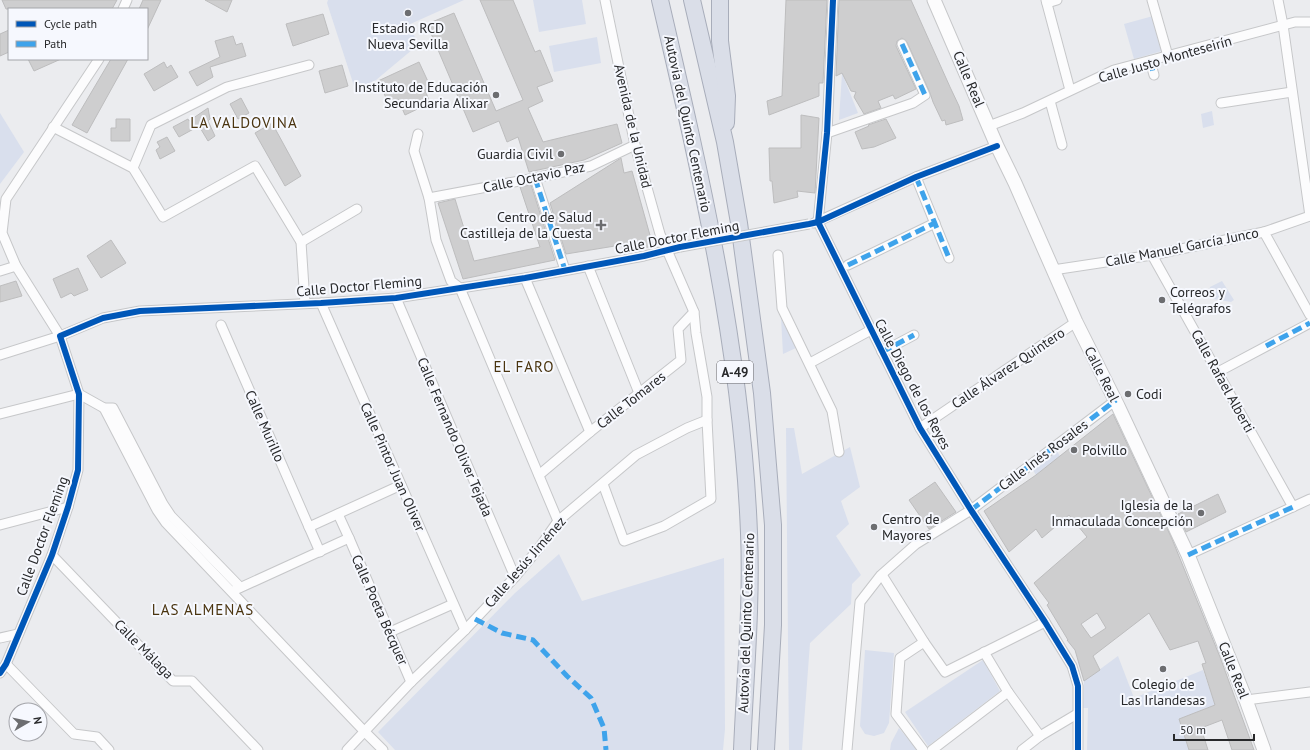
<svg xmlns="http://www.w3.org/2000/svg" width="1310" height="750" viewBox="0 0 1310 750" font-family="'PT Sans',sans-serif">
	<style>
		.green { fill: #d9dfed }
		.building { fill: #cececf; stroke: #bdbdbe; fill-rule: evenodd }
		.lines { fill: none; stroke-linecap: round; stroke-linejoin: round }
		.street-casing { stroke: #c6c7c9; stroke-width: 11 }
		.secondary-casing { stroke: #c6c7c9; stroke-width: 15 }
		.highway-casing { stroke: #a8adba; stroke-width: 18 }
		.street { stroke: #fcfcfd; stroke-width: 9 }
		.secondary { stroke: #fcfcfd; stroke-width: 13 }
		.highway { stroke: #dadee8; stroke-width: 16 }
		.street-bridge-casing { stroke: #c6c7c9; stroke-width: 11; stroke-linecap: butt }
		.street-bridge { stroke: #fcfcfd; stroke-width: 9 }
		.quiet { stroke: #3ea3eb; stroke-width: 5; stroke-dasharray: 10 5; stroke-linecap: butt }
		.cycleway-casing { stroke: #f6f8fe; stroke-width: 8 }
		.cycleway { stroke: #0057b8; stroke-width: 6 }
		.poi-dot { fill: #6c6d70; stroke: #f6f8fe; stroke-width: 1.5 }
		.labels { text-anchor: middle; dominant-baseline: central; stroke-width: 4; stroke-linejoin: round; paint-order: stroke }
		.shield { fill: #f6f8fe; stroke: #66676a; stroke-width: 1 }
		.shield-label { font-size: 13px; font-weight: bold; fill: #28292b }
		.poi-label { font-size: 14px; fill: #28292b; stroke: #f6f8fe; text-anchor: end }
		.street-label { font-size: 14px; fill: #28292b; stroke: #f6f8fe }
		.neighbourhood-label { font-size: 15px; letter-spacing: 1px; fill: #4a340f; stroke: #f6f8fe }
	</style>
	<rect width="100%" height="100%" fill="#ebecef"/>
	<g class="green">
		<polygon points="328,0 464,0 408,25 419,44 376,80 355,89 327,3"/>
		<polygon points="533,0 582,0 586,24 539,32"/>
		<polygon points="1153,16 1162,51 1134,59 1124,24"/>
		<polygon points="597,37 601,63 554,72 549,46"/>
		<polygon points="842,73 858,113 839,120"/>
		<polygon points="1212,111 1214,125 1203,128 1201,114"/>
		<polygon points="0,113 24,152 0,184"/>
		<polygon points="1222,281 1234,300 1231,302 1207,298 1210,287"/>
		<polygon points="781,318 796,348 783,354"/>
		<polygon points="786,428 794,428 802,474 850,447 860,487 841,501 849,524 836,536 861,575 852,584 851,604 810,643 802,750 789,750"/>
		<polygon points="1052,444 1060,456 1036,475 1028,462"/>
		<polygon points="559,554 582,601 724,558 725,729 723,750 395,750 378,732 515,593"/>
		<polygon points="865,650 894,653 889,723 884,733 874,736 865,734 860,726"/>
		<polygon points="1118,656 1134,698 1203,670 1215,705 1179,719 1189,750 1087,750 1088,708 1083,708 1084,681"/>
		<polygon points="983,660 1000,691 928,746 905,712"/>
		<polygon points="899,728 917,750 890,750 891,743"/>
	</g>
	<g class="building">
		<polygon points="2,0 117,0 112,9 6,9"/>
		<polygon points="143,0 161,0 147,30 147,9 139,9"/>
		<polygon points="205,0 232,0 227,12"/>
		<polygon points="480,0 513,0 535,52 540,50 553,81 537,87 543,101 528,108 543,142 617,124 622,143 584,160 529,172 518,137 507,142 499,121 473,132 427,24 454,13 496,111 523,100"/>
		<polygon points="786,0 827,0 823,83 819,83 819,96 769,115 767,101 782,96"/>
		<polygon points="839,0 911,0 950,87 959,106 963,120 946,125 945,120 942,121 933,102 930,93 907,42 902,38 897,41 896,46 916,89 895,99 893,95 878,101 881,108 864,114 854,97 856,92 851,91 842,73 836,76"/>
		<polygon points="323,14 329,34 293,46 286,24"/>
		<polygon points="9,30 9,52 0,56 0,34"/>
		<polygon points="233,36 236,45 242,43 246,56 210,67 213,77 197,86 189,72 220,57 215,41"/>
		<polygon points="28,59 61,59 34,71"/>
		<polygon points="111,59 128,59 87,133 72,125"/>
		<polygon points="164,62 167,68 171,65 178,77 154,91 144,74"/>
		<polygon points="419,62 431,88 425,90 430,103 405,115 398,99 389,104 378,81"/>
		<polygon points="342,65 348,86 325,93 319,71"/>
		<polygon points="241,98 249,113 238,119 230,104"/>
		<polygon points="208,108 210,119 208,121 215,136 208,141 199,126 179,137 173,127 188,119 189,121"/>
		<polygon points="801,115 819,118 815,193 797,191 798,197 774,203 772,181 770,181 769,148 801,148"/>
		<polygon points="116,119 130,119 130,141 111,141 111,128 116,128"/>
		<polygon points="886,119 896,138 874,147 862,149 855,132 869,126 868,125"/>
		<polygon points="272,123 301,176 285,186 255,133"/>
		<polygon points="167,137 175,151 160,159 156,150 160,147 157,142"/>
		<polygon points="621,158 624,173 632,171 653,246 625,252 621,245 566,254 550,203"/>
		<polygon points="531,185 555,260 463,279 438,203 455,199 474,261 540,247 520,187"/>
		<polygon points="111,240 126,263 101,278 87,256"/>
		<polygon points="78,268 88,290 74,296 71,293 61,298 53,279"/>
		<polygon points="16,281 22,296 0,302 0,286"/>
		<path d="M 1113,414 L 1172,539 L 1220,657 L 1254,750 L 1232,750 L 1222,720 L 1201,728 L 1208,750 L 1189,750 L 1179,719 L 1215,705 L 1202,664 L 1206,663 L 1198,641 L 1170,650 L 1149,613 L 1093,656 L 1100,670 L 1084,681 L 1075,650 L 1067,640 L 1068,640 L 1047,605 L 1049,603 L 1034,583 L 1087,537 L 1069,515 L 1042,538 L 1036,529 L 1009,552 L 984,511 L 1036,475 ZM 1097,613 L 1106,628 L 1091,638 L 1081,624 Z"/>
		<polygon points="935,482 956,512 929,529 909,500"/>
		<polygon points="1218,494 1226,512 1186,532 1178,514"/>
	</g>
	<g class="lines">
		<defs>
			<g id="street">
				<polyline points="833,0 827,133 818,222 920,428 971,510 1045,622 1072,666 1078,686 1078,750"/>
				<polyline points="1046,0 1070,90"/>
				<polyline points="1152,0 1168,56"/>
				<polyline points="1278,0 1283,25 1310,216"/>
				<polyline points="1047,3 1057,0"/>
				<polyline points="123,9 127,0"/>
				<polyline points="1150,61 1154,75"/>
				<polyline points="1050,101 1062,145"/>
				<polyline points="1221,103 1292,92"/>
				<polyline points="989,126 1023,113 1114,70 1295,22 1310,22"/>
				<polyline points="53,127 133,168 163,217 255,166 301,242 305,303"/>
				<polyline points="827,133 913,103 925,95 902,44"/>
				<polyline points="418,134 414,151 429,198 436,240 451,281 460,288 558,521"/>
				<polyline points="133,168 151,125 227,87 309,65"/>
				<polyline points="916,177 949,258"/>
				<polyline points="535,178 565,270"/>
				<polyline points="429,198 535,178 591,166 635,145"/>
				<polyline points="814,223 916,177 997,146"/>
				<polyline points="1264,232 1310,315"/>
				<polyline points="301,242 357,209"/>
				<polyline points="778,255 782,308 832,411 839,452"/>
				<polyline points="1152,255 1293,507"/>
				<polyline points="848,265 935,223"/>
				<polyline points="588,266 639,393"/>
				<polyline points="1053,270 1152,255 1264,232 1310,216"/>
				<polyline points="0,271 16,266"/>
				<polyline points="525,278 590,432"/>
				<polyline points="396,298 515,577"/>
				<polyline points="321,303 465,630"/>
				<polyline points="221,325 309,527"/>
				<polyline points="882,352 914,335"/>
				<polyline points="0,355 60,336 16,266 2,233 6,199 99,59"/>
				<polyline points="810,363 871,330"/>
				<polyline points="1218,372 1310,323"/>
				<polyline points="104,408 157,510 166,523 364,731 383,750"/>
				<polyline points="0,414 79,394 104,408 113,408 163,504 171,516 240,587"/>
				<polyline points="920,428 1076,322"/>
				<polyline points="539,475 590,432 681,360 678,329 694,312"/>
				<polyline points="603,484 624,541 664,526 711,499 707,420 707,397 696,333 694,312 660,234 635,145 605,0"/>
				<polyline points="0,525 68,507"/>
				<polyline points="349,538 411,682"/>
				<polyline points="320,552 309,527 401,485"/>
				<polyline points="52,555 173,681 192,681 258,750"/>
				<polyline points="1188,555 1310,499"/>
				<polyline points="882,575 924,642 945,672 1045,622"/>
				<polyline points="235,590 349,538 338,514"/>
				<polyline points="390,632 453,604"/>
				<polyline points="0,638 18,634"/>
				<polyline points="984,652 1008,692 1040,736"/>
				<polyline points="6,664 74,734 97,737 109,750"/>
				<polyline points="0,673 6,664 52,555 68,507 78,470 79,394 60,336 103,318 140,311 321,303 396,298 525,278 644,256 680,247"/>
				<polyline points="1246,700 1310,692"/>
				<polyline points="347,750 411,682 465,630 515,577 539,548 558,521 636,455 687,428 707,420"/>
				<polyline points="847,750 860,602 881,575 916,544 971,510 1116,400"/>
				<polyline points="923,750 896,714 900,658 924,642"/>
				<polyline points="932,750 1008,692"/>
				<polyline points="1022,750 1040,736 1077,714"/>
			</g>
			<polyline id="secondary" points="934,0 997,146 1015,183 1076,322 1118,406 1188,555 1246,700 1264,750"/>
			<g id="highway">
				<path d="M 660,0 C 701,176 742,352 749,533 C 752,605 745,678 742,750"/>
				<polyline points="692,0 725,142 739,223 762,393 773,525 773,625 766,750"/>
				<polyline points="720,0 720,41 727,96 726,123"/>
			</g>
		</defs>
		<use href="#street" class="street-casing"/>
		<use href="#secondary" class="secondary-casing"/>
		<use href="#highway" class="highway-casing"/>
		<use href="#street" class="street"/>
		<use href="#secondary" class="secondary"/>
		<use href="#highway" class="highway"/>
		<defs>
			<polyline id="street-bridge" points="680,247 809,224"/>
		</defs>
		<use href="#street-bridge" class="street-bridge-casing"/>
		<use href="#street-bridge" class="street-bridge"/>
		<g class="quiet">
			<polyline points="902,44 925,95"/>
			<polyline points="1150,61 1154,75"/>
			<polyline points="916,177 949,258"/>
			<polyline points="535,178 565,270"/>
			<polyline points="848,265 935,223"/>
			<polyline points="1266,346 1310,323"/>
			<polyline points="882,352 914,335"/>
			<polyline points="971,510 1116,400"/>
			<polyline points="1188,555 1293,507"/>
			<polyline points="475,619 502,633 533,640 567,676 591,698 604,728 606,750"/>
		</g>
		<defs>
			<g id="cycleway">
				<polyline points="833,0 827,133 818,222 920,428 971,510 1045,622 1072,666 1078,686 1078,750"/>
				<polyline points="0,673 6,664 52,555 68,507 78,470 79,394 60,336 103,318 140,311 321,303 396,298 525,278 644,256 680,247 809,224 818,222 916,177 997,146"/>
			</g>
		</defs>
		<use href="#cycleway" class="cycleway-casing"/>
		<use href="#cycleway" class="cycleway"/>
	</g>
	<g class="poi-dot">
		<circle cx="408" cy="13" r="4"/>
		<circle cx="496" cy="95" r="4"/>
		<circle cx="561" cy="154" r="4"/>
		<path d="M599 219h4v4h4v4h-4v4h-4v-4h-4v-4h4z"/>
		<circle cx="1162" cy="300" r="4"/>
		<circle cx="1128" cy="394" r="4"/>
		<circle cx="1074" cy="450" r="4"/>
		<circle cx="1201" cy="513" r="4"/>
		<circle cx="874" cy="527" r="4"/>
		<circle cx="1163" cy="669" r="4"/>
	</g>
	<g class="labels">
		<rect class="shield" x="717" y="361" width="36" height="22" rx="3"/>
		<g class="shield-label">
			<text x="735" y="372">A-49</text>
		</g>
		<g class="poi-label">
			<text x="408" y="28" text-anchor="middle">Estadio RCD<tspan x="408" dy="16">Nueva Sevilla</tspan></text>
			<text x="488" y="87">Instituto de Educación<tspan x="488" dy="16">Secundaria Alixar</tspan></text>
			<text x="553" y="154">Guardia Civil</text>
			<text x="592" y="217">Centro de Salud<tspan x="592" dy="16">Castilleja de la Cuesta</tspan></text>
			<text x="1170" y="292" text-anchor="start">Correos y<tspan x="1170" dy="16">Telégrafos</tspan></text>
			<text x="1136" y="394" text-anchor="start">Codi</text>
			<text x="1082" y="450" text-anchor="start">Polvillo</text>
			<text x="1193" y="505">Iglesia de la<tspan x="1193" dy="16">Inmaculada Concepción</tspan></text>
			<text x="882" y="519" text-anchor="start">Centro de<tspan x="882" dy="16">Mayores</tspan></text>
			<text x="1163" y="684" text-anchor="middle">Colegio de<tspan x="1163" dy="16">Las Irlandesas</tspan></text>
		</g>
		<g class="street-label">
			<text transform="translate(1165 59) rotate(-16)">Calle Justo Monteseirín</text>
			<text transform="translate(969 79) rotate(67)">Calle Real</text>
			<text transform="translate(688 124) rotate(78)">Autovía del Quinto Centenario</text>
			<text transform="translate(633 126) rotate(77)">Avenida de la Unidad</text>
			<text transform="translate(534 177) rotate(-12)">Calle Octavio Paz</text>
			<text transform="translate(677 237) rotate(-11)">Calle Doctor Fleming</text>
			<text transform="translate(1182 247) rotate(-11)">Calle Manuel García Junco</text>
			<text transform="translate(359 286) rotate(-5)">Calle Doctor Fleming</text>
			<text transform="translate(1008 368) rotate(-34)">Calle Álvarez Quintero</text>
			<text transform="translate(1102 374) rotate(63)">Calle Real</text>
			<text transform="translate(1223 381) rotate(61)">Calle Rafael Alberti</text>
			<text transform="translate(913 384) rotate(62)">Calle Diego de los Reyes</text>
			<text transform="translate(631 400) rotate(-38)">Calle Tomares</text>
			<text transform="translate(265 426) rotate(66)">Calle Murillo</text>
			<text transform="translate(455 437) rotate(67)">Calle Fernando Oliver Tejada</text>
			<text transform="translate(1043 455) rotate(-37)">Calle Inés Rosales</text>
			<text transform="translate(393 467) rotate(66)">Calle Pintor Juan Oliver</text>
			<text transform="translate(42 536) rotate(-70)">Calle Doctor Fleming</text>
			<text transform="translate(525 562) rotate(-49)">Calle Jesús Jiménez</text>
			<text transform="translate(380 610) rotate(66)">Calle Poeta Bécquer</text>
			<text transform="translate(746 623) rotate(-88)">Autovía del Quinto Centenario</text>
			<text transform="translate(144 649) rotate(45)">Calle Málaga</text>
			<text transform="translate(1234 670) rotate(68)">Calle Real</text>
		</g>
		<g class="neighbourhood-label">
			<text x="244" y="122">LA VALDOVINA</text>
			<text x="524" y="366">EL FARO</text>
			<text x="203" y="609">LAS ALMENAS</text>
		</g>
	</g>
	<rect x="8" y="8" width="140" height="52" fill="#f6f8fe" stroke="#a4a5aa"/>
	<rect x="16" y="21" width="20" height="6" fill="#0057b8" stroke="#a4a5aa"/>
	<text x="44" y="28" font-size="12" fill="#28292b">Cycle path</text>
	<rect x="16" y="41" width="20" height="6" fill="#3ea3eb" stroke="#a4a5aa"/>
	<text x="44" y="48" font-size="12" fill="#28292b">Path</text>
	<g transform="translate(28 722) rotate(81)"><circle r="19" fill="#f6f8fe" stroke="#a4a5aa"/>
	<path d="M0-3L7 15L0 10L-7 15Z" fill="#6c6d70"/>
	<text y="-6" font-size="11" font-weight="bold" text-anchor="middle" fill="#28292b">N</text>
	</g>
	<path d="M1174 734v6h80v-6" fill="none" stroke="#28292b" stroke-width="2"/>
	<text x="1180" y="734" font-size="12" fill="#28292b" stroke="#f6f8fe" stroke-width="3" paint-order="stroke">50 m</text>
</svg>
